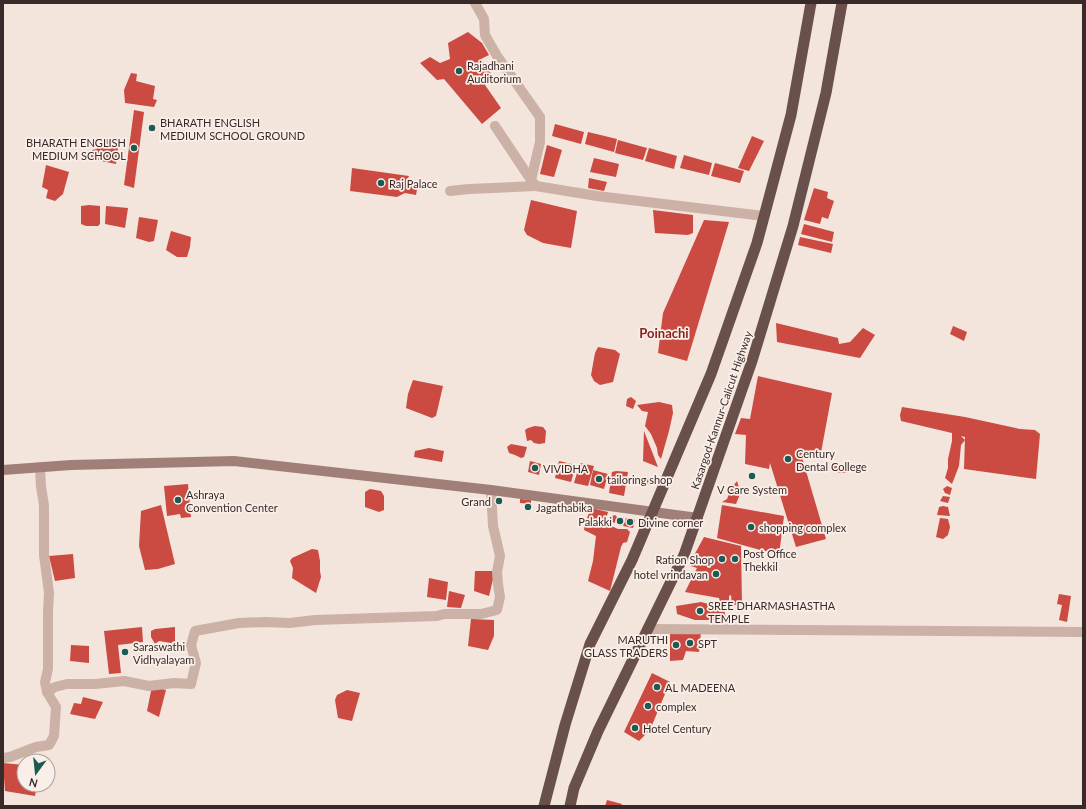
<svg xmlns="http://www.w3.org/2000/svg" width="1086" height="809" viewBox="0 0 1086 809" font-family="Lato,sans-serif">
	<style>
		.building { fill: #cb4a42 }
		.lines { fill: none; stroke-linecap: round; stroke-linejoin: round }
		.minor { stroke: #ccb1a7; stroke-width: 10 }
		.tertiary { stroke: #ccb1a7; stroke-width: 10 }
		.secondary { stroke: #a07f78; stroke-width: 10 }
		.trunk { stroke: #6a504b; stroke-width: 11 }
		.poi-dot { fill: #1b5b54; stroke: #faefe8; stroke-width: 1.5 }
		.labels { text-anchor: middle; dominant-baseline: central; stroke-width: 3.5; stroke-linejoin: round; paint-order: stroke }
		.poi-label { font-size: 11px; fill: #382a28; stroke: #faefe8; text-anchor: start }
		.street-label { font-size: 11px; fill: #382a28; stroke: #faefe8 }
		.quarter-label { font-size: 13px; font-weight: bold; fill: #8a231d; stroke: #faefe8 }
	</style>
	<rect width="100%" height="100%" fill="#f3e4dc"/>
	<g class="building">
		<polygon points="468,32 482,43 489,55 481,59 494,78 485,85 501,108 482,124 444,79 437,80 420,63 430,57 440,63 450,59 448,43"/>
		<polygon points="131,73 137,74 136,81 155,86 153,99 157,100 154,107 125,103 124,90"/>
		<polygon points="134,110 144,112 134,188 124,185"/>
		<polygon points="555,124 584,132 581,144 552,136"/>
		<polygon points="588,132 617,139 614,152 585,144"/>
		<polygon points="752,136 764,141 749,171 738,168"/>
		<polygon points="99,138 119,141 116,164 101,161 91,157 92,150 97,149"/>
		<polygon points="618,140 647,148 643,160 615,153"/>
		<polygon points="547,145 562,150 554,177 540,174"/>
		<polygon points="649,148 677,156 674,169 645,161"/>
		<polygon points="684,155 712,163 709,175 680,168"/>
		<polygon points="594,158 619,164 616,177 590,172"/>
		<polygon points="715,163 744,171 740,183 711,176"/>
		<polygon points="46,165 69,172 63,194 55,201 46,198 48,190 42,187"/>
		<polygon points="352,168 409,176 406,182 418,184 416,195 405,193 397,197 350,191"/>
		<polygon points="589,178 607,182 604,191 588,188"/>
		<polygon points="814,188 828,192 827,198 834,201 828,219 822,217 820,224 804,220"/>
		<polygon points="531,200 577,211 571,248 543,243 527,235 524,230"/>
		<polygon points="89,205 100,206 100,224 98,226 86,226 81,224 81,206"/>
		<polygon points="106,206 128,208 125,228 105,224"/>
		<polygon points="653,210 693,215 693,233 688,235 655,233"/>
		<polygon points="139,217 158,220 154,241 149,242 136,238"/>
		<polygon points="704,220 729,222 687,361 658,353 663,313"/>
		<polygon points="804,224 834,232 832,242 801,234"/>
		<polygon points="171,231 191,237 190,247 187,257 177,257 166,250"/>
		<polygon points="800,237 833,244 831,253 798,245"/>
		<polygon points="776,323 838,338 839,344 850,342 863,328 875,335 860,358 777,342"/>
		<polygon points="953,326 967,332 964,341 950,334"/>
		<polygon points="598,347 615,350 620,354 613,382 600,385 594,381 591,375 595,353"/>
		<polygon points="758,376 832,393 820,458 801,454 826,539 796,547 770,463 769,469 745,464 746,435 735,434 741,418 750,419"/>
		<polygon points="413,380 443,386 436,416 432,418 406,408 408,394"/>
		<polygon points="631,397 636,401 633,409 626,406 627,399"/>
		<polygon points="659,402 672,405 673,413 669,431 661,459 658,455 657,448 651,434 645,426 648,412 642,411 637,405"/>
		<polygon points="902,407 965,417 1020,429 1035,430 1040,434 1036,479 964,469 965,437 961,436 965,440 961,445 959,466 952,484 945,478 948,468 948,459 952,441 952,433 901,421 900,415"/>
		<polygon points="535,426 543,427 546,431 545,443 539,444 534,443 531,440 527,441 525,430 528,428"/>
		<polygon points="644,431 658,467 643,461"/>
		<polygon points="511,444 527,447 524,457 521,458 515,455 509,453 507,447"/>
		<polygon points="429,448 444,451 442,462 414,457 415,451"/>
		<polygon points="530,461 541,464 539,475 528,472"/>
		<polygon points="559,461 576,465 571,482 555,478"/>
		<polygon points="580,463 594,466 588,486 574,483"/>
		<polygon points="847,464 847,473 840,473 833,470 834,466"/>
		<polygon points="593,470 608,474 604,489 590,485"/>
		<polygon points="616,471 628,472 624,496 609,493 612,472"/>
		<polygon points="642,477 653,479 651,485 640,483"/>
		<polygon points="737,481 739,488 740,494 736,504 722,502 727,499 731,489"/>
		<polygon points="188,484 191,517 181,518 180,514 167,516 164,486"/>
		<polygon points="947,486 952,488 950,495 945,493 943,489"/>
		<polygon points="370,489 381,491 384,496 384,510 379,512 365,507 365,492"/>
		<polygon points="943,496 950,497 948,503 940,501"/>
		<polygon points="520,499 531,500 531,504 520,503"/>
		<polygon points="161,505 175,564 158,569 145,570 139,546 141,511"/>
		<polygon points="722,505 784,516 779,555 717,538"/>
		<polygon points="943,506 948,507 950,516 937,515 939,507"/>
		<polygon points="591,508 608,512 605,523 618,529 627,529 630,532 627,542 623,543 621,547 610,591 588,581 593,561 596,536 584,530 585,523 591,521 587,518"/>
		<polygon points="615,515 617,517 615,523 610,521 612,516"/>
		<polygon points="620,517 624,518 621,526 617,524"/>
		<polygon points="626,518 635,520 633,528 623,526"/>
		<polygon points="940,518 948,519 950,527 948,535 943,539 936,537"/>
		<polygon points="704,537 741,546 742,605 732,605 731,595 729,596 729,605 725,605 724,608 726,620 695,620 677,614 676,606 701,602 724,608 721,605 719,598 685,592 697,568 691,566 691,561"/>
		<polygon points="312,549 318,550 320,561 320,571 321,577 316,593 292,578 293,568 290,561 292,558"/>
		<polygon points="73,554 75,578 55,581 49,556"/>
		<polygon points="475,571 495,571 489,596 474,591"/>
		<polygon points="429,578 448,582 446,600 427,597"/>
		<polygon points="449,591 465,595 461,608 447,607"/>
		<polygon points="1059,594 1071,596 1067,622 1059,620 1062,605 1057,604"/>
		<polygon points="471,619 494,620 494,636 488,650 468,646"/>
		<polygon points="142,627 143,642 118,645 121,673 109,674 104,631"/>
		<polygon points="175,627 175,642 171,643 159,641 155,644 151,637 151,631 155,629"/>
		<polygon points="701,632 699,652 686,651 683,660 670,661 670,634"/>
		<polygon points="71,645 89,646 89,663 70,661"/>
		<polygon points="652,673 670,682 650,730 639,741 624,732"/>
		<polygon points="152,686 166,690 159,717 147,711"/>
		<polygon points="347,690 360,693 352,721 338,718 335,700 337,695"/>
		<polygon points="83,697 103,702 95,719 70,714 74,703 81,704"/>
		<polygon points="3,763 24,765 24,785 37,785 35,796 5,791"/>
		<polygon points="607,800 622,804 621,806 605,806"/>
	</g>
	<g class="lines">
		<g class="minor">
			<polyline points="475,3 484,19 485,35 497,56 540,117 540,142 531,180 536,186 597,196 764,216"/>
			<polyline points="495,126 531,180"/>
			<polyline points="450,191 469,189 536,186"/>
			<polyline points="47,692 55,687 67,684 95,684 124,681 149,686 174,683 191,684 196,663 191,645 195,631 239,623 265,622 290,623 315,620 437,616 444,614 481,614 497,610 500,597 498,584 497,572 500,556 493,526 491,490"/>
			<polyline points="3,758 10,757 36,747 49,745 54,736 56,707 47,692 45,682 48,669 48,612 49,593 44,555 44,505 41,487 40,467"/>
		</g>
		<polyline class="tertiary" points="647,629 1083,632"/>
		<polyline class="secondary" points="3,470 71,465 234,461 491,490 698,518"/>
		<g class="trunk">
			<polyline points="544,806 565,725 590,644 632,560 711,374 757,243 791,115 811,3"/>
			<polyline points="570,806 574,788 598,731 684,555 752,361 793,226 826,93 842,3"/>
		</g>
	</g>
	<g class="poi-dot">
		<circle cx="459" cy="71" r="4"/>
		<circle cx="152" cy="128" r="4"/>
		<circle cx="134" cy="148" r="4"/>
		<circle cx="381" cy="183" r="4"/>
		<circle cx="788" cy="459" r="4"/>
		<circle cx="535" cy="468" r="4"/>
		<circle cx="752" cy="476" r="4"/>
		<circle cx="599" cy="479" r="4"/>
		<circle cx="178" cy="500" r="4"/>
		<circle cx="499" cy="501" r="4"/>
		<circle cx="528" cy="507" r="4"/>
		<circle cx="620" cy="521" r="4"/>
		<circle cx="630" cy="522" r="4"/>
		<circle cx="751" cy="527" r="4"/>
		<circle cx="722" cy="559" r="4"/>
		<circle cx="735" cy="559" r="4"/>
		<circle cx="716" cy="574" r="4"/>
		<circle cx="700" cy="611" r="4"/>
		<circle cx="690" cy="643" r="4"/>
		<circle cx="676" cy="645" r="4"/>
		<circle cx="125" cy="652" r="4"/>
		<circle cx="657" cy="687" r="4"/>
		<circle cx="648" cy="706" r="4"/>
		<circle cx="635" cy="728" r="4"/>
	</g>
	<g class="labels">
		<g class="poi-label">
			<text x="467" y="65">Rajadhani<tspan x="467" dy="13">Auditorium</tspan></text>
			<text x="160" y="122">BHARATH ENGLISH<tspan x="160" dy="13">MEDIUM SCHOOL GROUND</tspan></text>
			<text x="126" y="142" text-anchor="end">BHARATH ENGLISH<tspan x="126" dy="13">MEDIUM SCHOOL</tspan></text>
			<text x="389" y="183">Raj Palace</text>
			<text x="796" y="453">Century<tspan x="796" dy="13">Dental College</tspan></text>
			<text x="543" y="468">VIVIDHA</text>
			<text x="607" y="479">tailoring shop</text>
			<text x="752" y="489" text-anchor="middle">V Care System</text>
			<text x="186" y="494">Ashraya<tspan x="186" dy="13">Convention Center</tspan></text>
			<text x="491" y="501" text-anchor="end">Grand</text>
			<text x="536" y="507">Jagathabika</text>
			<text x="612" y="521" text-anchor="end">Palakki</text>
			<text x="638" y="522">Divine corner</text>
			<text x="759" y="527">shopping complex</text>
			<text x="743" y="553">Post Office<tspan x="743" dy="13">Thekkil</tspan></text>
			<text x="714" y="559" text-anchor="end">Ration Shop</text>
			<text x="708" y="574" text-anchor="end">hotel vrindavan</text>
			<text x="708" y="605">SREE DHARMASHASTHA<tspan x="708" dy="13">TEMPLE</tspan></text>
			<text x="668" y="639" text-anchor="end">MARUTHI<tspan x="668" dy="13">GLASS TRADERS</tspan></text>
			<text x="698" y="643">SPT</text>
			<text x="133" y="646">Saraswathi<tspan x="133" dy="13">Vidhyalayam</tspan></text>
			<text x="665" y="687">AL MADEENA</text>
			<text x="656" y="706">complex</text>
			<text x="643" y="728">Hotel Century</text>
		</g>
		<g class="street-label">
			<text transform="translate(721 410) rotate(-71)">Kasargod-Kannur-Calicut Highway</text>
		</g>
		<g class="quarter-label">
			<text x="664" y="333">Poinachi</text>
		</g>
	</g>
	<rect width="1086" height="809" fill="none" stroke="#382a28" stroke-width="8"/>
	<g transform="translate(36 773) rotate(195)"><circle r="19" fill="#faefe8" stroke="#aca09b"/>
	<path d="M0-3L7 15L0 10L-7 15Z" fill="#1b5b54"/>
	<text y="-6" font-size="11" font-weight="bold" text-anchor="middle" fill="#382a28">N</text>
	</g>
</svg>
